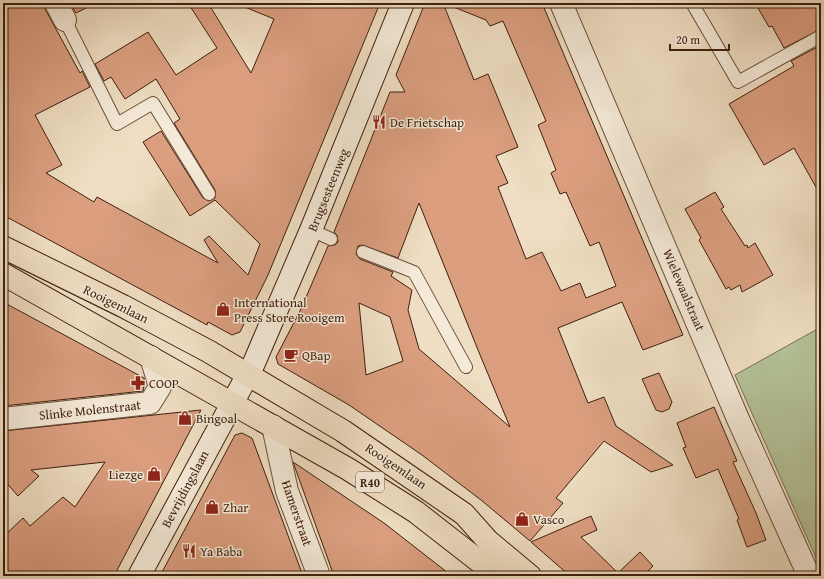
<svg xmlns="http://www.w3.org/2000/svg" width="824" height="579" viewBox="0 0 824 579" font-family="'Gentium Book Plus',serif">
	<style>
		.green { fill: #b4c298; stroke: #797053 }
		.building { fill: #db9f80; stroke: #3e1f0e; fill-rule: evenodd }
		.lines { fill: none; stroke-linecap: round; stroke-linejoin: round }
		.lane-casing { stroke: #6a4f3b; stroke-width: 14 }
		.street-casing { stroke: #6a4f3b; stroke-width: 24 }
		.secondary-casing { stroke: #3e1f0e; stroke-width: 24 }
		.primary-casing { stroke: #3e1f0e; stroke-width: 24 }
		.lane { stroke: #f5ead8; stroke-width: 12 }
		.street { stroke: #f5ead8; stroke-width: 22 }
		.secondary { stroke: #f5ead8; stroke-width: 22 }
		.primary { stroke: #efdec3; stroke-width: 22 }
		.labels { text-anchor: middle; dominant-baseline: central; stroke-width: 3; stroke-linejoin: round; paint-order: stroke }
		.shield { fill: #f5ead8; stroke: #755c4b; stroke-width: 1 }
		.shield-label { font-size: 12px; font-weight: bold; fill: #3e1f0e }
		.poi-label { font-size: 13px; fill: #3e1f0e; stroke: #f5ead8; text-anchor: start }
		.street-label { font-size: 13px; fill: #3e1f0e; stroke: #f5ead8 }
	</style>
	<rect width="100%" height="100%" fill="#efdec3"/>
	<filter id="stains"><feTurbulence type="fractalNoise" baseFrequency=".005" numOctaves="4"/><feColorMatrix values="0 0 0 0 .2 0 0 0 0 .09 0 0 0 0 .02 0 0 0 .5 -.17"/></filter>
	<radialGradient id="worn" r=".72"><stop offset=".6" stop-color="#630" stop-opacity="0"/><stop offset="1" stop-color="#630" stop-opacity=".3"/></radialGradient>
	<g class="green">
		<polygon points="3,256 139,327 3,260"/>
		<polygon points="821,327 821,569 735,375"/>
	</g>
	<g class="building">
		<polygon points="3,3 44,3 45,9 80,73 82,71 90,87 35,115 62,165 46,173 94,202 97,197 218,263 204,240 209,236 248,275 260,244 215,200 190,216 143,142 161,131 203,198 209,201 215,198 215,190 174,123 180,119 156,79 125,99 111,77 104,81 95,64 148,32 176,75 217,48 188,3 208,3 251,73 274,19 235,3 380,3 268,275 240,332 232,335 208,322 207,325 3,215"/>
		<polygon points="70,3 96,3 76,13"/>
		<path d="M 425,3 L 443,3 L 474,80 L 488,74 L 518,147 L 496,156 L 508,183 L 498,187 L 526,259 L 542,252 L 561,291 L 580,283 L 586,298 L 616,286 L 599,242 L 590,246 L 566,192 L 560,194 L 551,173 L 556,170 L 538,125 L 546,121 L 503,21 L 490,26 L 486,20 L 446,4 L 446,3 L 542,3 L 683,335 L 643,350 L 622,302 L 558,328 L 588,403 L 604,397 L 616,426 L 673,465 L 651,472 L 604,441 L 556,498 L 563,503 L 530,541 L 481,500 L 422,455 L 349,405 L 278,364 L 276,357 L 301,309 L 328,246 L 335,245 L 338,242 L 337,235 L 334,232 L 390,92 L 405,92 L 396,75 ZM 419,203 L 478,350 L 510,427 L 419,349 L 408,310 L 412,290 L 391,276 L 393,272 L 360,259 L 356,254 L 358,246 L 362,245 L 398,258 ZM 359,303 L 390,317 L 403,361 L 366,375 Z"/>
		<polygon points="767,3 821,3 821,29 784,48 772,26 769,27 758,8"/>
		<polygon points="821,45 821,196 794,148 764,165 729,104 794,66 791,61"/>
		<polygon points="715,192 724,207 721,209 745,246 747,245 748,248 755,243 773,275 742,292 740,285 731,290 729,287 726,289 699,240 701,238 685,209"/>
		<polygon points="3,302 144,378 145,382 143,391 3,406"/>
		<polygon points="659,373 672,402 669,409 662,412 656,410 642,379"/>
		<polygon points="714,407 737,461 733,462 756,513 766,540 747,547 737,520 739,519 718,469 696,478 683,448 686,447 677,423"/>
		<polygon points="201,410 114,576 3,576 3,537 23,518 30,526 63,497 75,507 105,462 31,470 39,476 18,496 3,479 3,431"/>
		<polygon points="242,433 252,438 303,576 160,576 235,435"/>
		<polygon points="293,462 384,523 452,576 334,576"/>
		<polygon points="591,516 597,530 581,537 618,573 640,552 653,566 643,576 570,576 531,542"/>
	</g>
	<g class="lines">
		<defs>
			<g id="lane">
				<polyline points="692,3 738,82 821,36"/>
				<polyline points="65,20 117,124 153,103 209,194"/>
				<polyline points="311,230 331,239"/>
				<polyline points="363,252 414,272 466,367"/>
			</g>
			<g id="street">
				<polyline points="56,3 65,20"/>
				<polyline points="561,3 738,419 809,576"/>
				<polyline points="3,419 150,403 160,387 151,357"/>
				<polyline points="273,426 287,491 319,576"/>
			</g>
			<polyline id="secondary" points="139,576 254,363 311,230 403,3"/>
			<g id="primary">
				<polyline points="3,247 123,306 208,351 343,431 464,514 488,541 530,576"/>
				<polyline points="3,274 348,469 416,512 498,576"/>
			</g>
		</defs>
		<use href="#lane" class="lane-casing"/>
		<use href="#street" class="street-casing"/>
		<use href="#secondary" class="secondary-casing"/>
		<use href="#primary" class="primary-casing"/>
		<use href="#lane" class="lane"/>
		<use href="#street" class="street"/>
		<use href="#secondary" class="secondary"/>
		<use href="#primary" class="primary"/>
	</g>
	<defs>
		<symbol id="restaurant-bare" viewBox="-9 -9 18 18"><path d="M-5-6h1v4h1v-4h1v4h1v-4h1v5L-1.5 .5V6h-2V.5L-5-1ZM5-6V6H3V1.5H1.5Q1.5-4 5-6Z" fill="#8f2418" stroke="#f5ead8" stroke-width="2.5" paint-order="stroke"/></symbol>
		<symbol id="shop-bare" viewBox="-9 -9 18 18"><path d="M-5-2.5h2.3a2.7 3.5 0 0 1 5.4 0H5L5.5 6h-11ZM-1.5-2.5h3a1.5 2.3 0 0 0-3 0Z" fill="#8f2418" stroke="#f5ead8" stroke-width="2.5" paint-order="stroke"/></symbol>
		<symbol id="cafe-bare" viewBox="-9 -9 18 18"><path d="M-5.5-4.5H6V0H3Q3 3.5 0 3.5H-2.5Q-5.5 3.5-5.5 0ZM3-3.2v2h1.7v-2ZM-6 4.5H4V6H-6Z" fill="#8f2418" stroke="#f5ead8" stroke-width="2.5" paint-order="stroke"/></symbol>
		<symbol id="pharmacy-bare" viewBox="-9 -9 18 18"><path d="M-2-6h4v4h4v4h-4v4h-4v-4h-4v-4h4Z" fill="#8f2418" stroke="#f5ead8" stroke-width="2.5" paint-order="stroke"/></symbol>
	</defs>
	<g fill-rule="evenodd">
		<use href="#restaurant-bare" x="369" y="112" width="20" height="20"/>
		<use href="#shop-bare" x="213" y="299" width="20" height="20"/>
		<use href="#cafe-bare" x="281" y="345" width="20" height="20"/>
		<use href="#pharmacy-bare" x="128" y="373" width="20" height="20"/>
		<use href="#shop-bare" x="175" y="408" width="20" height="20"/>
		<use href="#shop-bare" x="144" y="464" width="20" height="20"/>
		<use href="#shop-bare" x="202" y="497" width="20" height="20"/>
		<use href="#shop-bare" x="512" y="509" width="20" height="20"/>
		<use href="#restaurant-bare" x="179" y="541" width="20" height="20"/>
	</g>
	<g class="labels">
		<rect class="shield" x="356" y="472" width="28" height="20" rx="3"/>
		<g class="shield-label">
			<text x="370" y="482">R40</text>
		</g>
		<g class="poi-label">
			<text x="390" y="122">De Frietschap</text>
			<text x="234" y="302">International<tspan x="234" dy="15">Press Store Rooigem</tspan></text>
			<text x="302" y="355">QBap</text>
			<text x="149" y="383">COOP</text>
			<text x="196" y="418">Bingoal</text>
			<text x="143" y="474" text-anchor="end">Liezge</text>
			<text x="223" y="507">Zhar</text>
			<text x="533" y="519">Vasco</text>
			<text x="200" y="551">Ya Baba</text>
		</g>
		<g class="street-label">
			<text transform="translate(328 190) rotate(-68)">Brugsesteenweg</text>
			<text transform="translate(684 290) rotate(67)">Wielewaalstraat</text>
			<text transform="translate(116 304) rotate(26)">Rooigemlaan</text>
			<text transform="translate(90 410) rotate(-6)">Slinke Molenstraat</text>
			<text transform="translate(396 466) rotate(34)">Rooigemlaan</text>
			<text transform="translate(185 489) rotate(-62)">Bevrijdingslaan</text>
			<text transform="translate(297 513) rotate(71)">Hamerstraat</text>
		</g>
	</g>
	<rect width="824" height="579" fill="none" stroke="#efdec3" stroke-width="16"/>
	<rect x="4" y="4" width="816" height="571" fill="none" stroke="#3e1f0e" stroke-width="2"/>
	<rect x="8" y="8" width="808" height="563" fill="none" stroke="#3e1f0e"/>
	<path d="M670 44v6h59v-6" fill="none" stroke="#3e1f0e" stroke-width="2"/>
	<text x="676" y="44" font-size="12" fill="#3e1f0e" stroke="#f5ead8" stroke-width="3" paint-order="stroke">20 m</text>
	<rect width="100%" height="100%" filter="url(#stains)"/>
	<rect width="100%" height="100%" fill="url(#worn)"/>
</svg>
